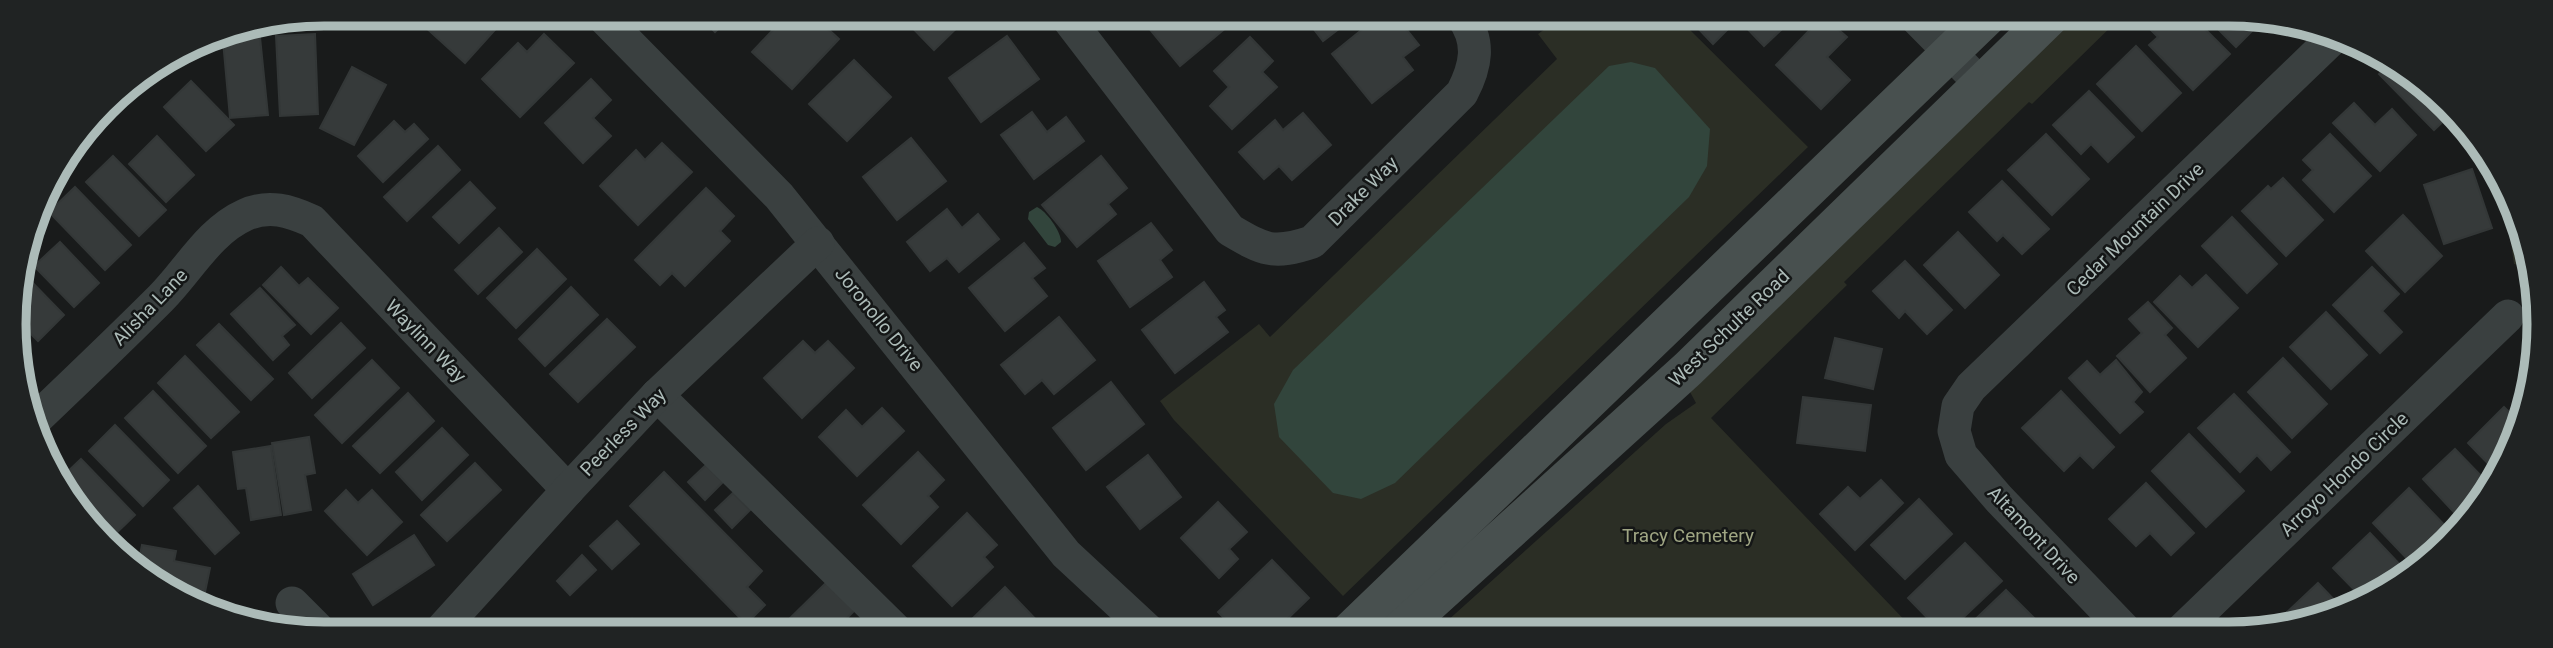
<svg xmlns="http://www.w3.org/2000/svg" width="2553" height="648" viewBox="0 0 2553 648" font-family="Roboto,sans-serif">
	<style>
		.green { fill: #2b2e25 }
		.water { fill: #32453c }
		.building { fill: #363a3a; stroke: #333737; stroke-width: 2 }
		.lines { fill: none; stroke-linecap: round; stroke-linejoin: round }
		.minor { stroke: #3a4040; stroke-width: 33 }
		.secondary { stroke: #48504f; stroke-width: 38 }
		.labels { text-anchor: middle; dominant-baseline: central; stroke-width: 5; stroke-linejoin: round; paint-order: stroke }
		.street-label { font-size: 19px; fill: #acbbb8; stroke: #141616 }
		.park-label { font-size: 19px; fill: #9fa583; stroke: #141616 }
		.rim { fill: none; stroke: #acbbb8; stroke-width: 9 }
	</style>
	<rect width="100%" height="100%" fill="#191b1b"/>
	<g class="green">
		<polygon points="1563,16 1679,16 1687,27 1808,147 1343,596 1174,420 1160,401 1259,324 1270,337 1557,59 1538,34"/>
		<polygon points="2077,16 2125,17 2122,19 2120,18 2032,104 2029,102 1844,282 1847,285 1711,418 1915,631 1436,631 1666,424 1696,403 1690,392"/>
		<polygon points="2504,194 2529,244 2530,268 2514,264"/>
	</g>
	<g class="water">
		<polygon points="1631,62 1655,68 1710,129 1707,166 1689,197 1395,483 1361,499 1333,493 1279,437 1274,404 1293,370 1609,66"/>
		<path d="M 1037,207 C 1046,211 1061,231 1061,242 L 1055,247 L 1048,245 L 1028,219 L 1029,212 Z"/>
	</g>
	<g class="building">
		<polygon points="435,14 494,14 502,22 465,63 424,26"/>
		<polygon points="699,15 751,15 741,25 732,15 715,32"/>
		<polygon points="787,15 813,15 839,39 792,89 752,52"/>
		<polygon points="900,15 970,15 934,50"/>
		<polygon points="1152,15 1227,15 1233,22 1180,66 1144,22"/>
		<polygon points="1303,15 1357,15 1323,41"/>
		<polygon points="1380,15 1395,15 1419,45 1403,57 1413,70 1372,103 1332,54"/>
		<polygon points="1701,16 1796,16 1764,46 1738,19 1713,44 1693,23"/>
		<polygon points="1823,16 1847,37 1827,57 1850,80 1821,109 1776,65"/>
		<polygon points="2156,17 2193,17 2230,54 2193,90 2149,45 2158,37 2147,26"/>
		<polygon points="2206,17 2250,17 2258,25 2236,47"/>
		<polygon points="315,34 318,114 280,116 276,36"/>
		<polygon points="544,34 574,63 520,117 482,79 518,43 527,52"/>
		<polygon points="1007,36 1039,79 981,122 949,78"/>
		<polygon points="260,37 268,115 230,118 223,41"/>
		<polygon points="1250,37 1273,61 1262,72 1277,87 1232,129 1210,106 1229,87 1214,71"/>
		<polygon points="2136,46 2181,93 2142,131 2097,84"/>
		<polygon points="854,60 891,97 847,141 809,104"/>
		<polygon points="2392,62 2451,114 2434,130 2379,74"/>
		<polygon points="352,67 386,85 354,145 320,128"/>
		<polygon points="591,79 611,100 593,118 611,136 583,163 545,123"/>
		<polygon points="191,81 234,125 206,151 164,107"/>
		<polygon points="2089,91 2134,137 2108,162 2091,144 2081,154 2053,125"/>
		<polygon points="2354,103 2375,125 2392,109 2416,135 2380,171 2333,123"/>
		<polygon points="1032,112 1047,132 1066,117 1084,141 1034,179 1001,135"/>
		<polygon points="1303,113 1331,145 1292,180 1279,166 1264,179 1239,152 1275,120 1283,130"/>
		<polygon points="394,121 405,132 414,124 428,139 383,182 358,156"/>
		<polygon points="2046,134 2089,179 2052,215 2008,170"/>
		<polygon points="2330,134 2371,176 2334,212 2303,180 2313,170 2303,160"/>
		<polygon points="157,136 194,175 166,202 129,164"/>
		<polygon points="911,138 946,181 897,220 863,177"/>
		<polygon points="662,143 692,172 638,225 600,186 636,150 645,160"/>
		<polygon points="438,146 460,170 407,221 384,197"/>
		<polygon points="113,156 166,210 139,236 86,182"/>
		<polygon points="1101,156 1127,188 1108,204 1116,214 1077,247 1042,205"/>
		<polygon points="2472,169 2492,228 2444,244 2424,185"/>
		<polygon points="2283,178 2323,220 2286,256 2242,211 2268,186 2271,189"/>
		<polygon points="2002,181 2049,229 2022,254 2003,235 1997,241 1969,212"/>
		<polygon points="470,182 495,208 459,243 433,217"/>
		<polygon points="75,187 131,245 105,270 49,212"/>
		<polygon points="706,188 734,216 720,231 730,241 685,286 672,273 660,285 635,260"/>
		<polygon points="947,209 962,228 978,214 999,239 959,272 947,258 930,271 907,242"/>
		<polygon points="2403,215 2442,256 2405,292 2366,251"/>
		<polygon points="2232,217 2277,264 2247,293 2202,246"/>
		<polygon points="1151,223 1172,250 1160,260 1172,277 1130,307 1098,261"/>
		<polygon points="499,228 522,252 478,294 455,270"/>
		<polygon points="1958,232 1999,275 1965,308 1924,265"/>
		<polygon points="60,242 99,283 74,307 34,266"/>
		<polygon points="1024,243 1045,268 1032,278 1047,296 1005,331 969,288"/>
		<polygon points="537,249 566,279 516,328 487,298"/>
		<polygon points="1905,261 1952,310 1927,334 1905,311 1899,318 1873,291"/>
		<polygon points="281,267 299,286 308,278 338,308 311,334 263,285"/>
		<polygon points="2372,267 2399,294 2382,311 2402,332 2380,353 2333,305"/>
		<polygon points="25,275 64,315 38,341 16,319 15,303 21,279"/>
		<polygon points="2206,275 2238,308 2198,347 2154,302 2180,276 2192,288"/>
		<polygon points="1204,282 1225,310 1216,317 1228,332 1175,373 1142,330"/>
		<polygon points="571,287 598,315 545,366 519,339"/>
		<polygon points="260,288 295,325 282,336 289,345 273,360 231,314"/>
		<polygon points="2148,302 2172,328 2165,335 2186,358 2150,392 2117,356 2142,333 2129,319"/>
		<polygon points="2326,312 2367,355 2331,389 2290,347"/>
		<polygon points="1059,317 1095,360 1054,394 1042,380 1025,394 1001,365"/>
		<polygon points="607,319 635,347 578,402 550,374"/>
		<polygon points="341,323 365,348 312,398 289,373"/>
		<polygon points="219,324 273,379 251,400 197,345"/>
		<polygon points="18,337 29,348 20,357"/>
		<polygon points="1835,338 1882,349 1873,389 1825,378"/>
		<polygon points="803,341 815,353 828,341 854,368 802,418 764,378"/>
		<polygon points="185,356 239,412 211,438 158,383"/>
		<polygon points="2283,358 2327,404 2292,438 2248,392"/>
		<polygon points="372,360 399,388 342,443 315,415"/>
		<polygon points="2116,360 2142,392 2133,402 2143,412 2120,433 2069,378 2087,361 2100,375"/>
		<polygon points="1111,382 1144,424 1086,470 1053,428"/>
		<polygon points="153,391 206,446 178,473 125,418"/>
		<polygon points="2061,391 2114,447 2093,468 2080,455 2064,471 2022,428"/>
		<polygon points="408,393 434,421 380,473 353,446"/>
		<polygon points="2234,394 2290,452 2271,470 2257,455 2240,472 2198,428"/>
		<polygon points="1803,397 1871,405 1865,451 1797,443"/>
		<polygon points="2504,407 2519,422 2507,461 2498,474 2468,443"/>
		<polygon points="882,408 904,431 857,476 819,437 846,410 862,427"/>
		<polygon points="115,425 169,480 143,506 89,451"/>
		<polygon points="442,428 468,455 422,500 396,472"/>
		<polygon points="2189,434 2244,491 2206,527 2152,471"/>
		<polygon points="309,437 315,473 305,475 311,510 284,515 272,443"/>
		<polygon points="271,446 281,515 251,520 246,488 238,489 233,452"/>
		<polygon points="2455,449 2490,485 2463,522 2423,479"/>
		<polygon points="918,452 944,480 928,496 938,507 901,544 863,505"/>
		<polygon points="1148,455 1181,497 1140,529 1107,487"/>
		<polygon points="81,459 135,515 109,540 77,510 61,478"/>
		<polygon points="475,463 501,490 447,541 421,515"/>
		<polygon points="706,465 723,482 705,500 688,482"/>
		<polygon points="664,472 762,571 747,587 765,605 746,624 630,506"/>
		<polygon points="1881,480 1903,503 1855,550 1820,514 1848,487 1860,499"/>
		<polygon points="2146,483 2194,533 2171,555 2150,533 2136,546 2109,519"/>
		<polygon points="198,486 239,533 215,554 174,508"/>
		<polygon points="2409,488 2452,533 2415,567 2373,523"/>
		<polygon points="346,490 358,503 372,490 402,522 367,555 325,511"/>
		<polygon points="733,493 750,510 732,528 715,510"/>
		<polygon points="1919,499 1952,534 1905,579 1871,545"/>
		<polygon points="1218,502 1247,532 1229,549 1238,559 1219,578 1181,538"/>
		<polygon points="967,513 997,545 984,557 993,567 952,606 913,566"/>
		<polygon points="617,521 639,544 612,569 590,546"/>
		<polygon points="2370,533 2407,572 2366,602 2333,568"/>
		<polygon points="414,535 434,565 373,605 353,574"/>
		<polygon points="1965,543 2002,581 1949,631 1940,631 1908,598"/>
		<polygon points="142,545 176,551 174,561 210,568 205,592 159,583 138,565"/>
		<polygon points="582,555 596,570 570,595 557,581"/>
		<polygon points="1272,560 1309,598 1275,631 1237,631 1218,612"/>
		<polygon points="831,578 859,606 834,631 777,631"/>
		<polygon points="2318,583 2343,609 2296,623 2286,613"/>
		<polygon points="1005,587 1042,626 1036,631 980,631 970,621"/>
		<polygon points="2006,590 2040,624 2032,631 1963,631"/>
		<polygon points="167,591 203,598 202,604 169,593"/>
		<polygon points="632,619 644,631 619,631"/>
		<polygon points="2281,619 2287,626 2268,631"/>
	</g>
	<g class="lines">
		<g class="minor">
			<polyline points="600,14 779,196 1066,554 1149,631"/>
			<path d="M 1065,15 L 1230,230 C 1264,250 1273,255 1312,242 L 1462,93 C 1476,66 1481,42 1462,16"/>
			<polyline points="1914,16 1981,84"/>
			<polyline points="657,395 897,631"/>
			<path d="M 33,422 C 76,381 119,340 161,298 C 188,271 209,231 245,215 C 269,204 290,211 312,221 L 568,490"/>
			<polyline points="292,603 320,631"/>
			<polyline points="440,631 568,490 657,395 818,243"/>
			<polyline points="2126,631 1999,499 1961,455 1954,431 1958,406 1971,387 2333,38"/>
			<polyline points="2181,631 2508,316"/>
		</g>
		<g class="secondary">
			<polyline points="1350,631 1988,16"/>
			<polyline points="1399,631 1688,369 2051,16"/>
		</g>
	</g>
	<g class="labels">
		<g class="street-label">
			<text transform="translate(1363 191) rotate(-45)">Drake Way</text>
			<text transform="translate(2135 229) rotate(-44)">Cedar Mountain Drive</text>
			<text transform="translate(150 307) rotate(-46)">Alisha Lane</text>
			<text transform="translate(879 319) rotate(51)">Joronollo Drive</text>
			<text transform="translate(1729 328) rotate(-44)">West Schulte Road</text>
			<text transform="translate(426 341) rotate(46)">Waylinn Way</text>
			<text transform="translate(623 432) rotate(-46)">Peerless Way</text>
			<text transform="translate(2344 474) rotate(-44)">Arroyo Hondo Circle</text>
			<text transform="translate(2034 535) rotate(47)">Altamont Drive</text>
		</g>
		<g class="park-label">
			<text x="1688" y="535">Tracy Cemetery</text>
		</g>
	</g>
	<path d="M0 0H2553V648H0ZM324 26H2229A298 298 0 0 1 2527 324V324A298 298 0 0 1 2229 622H324A298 298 0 0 1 26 324V324A298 298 0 0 1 324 26Z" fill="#202323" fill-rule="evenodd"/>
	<path class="rim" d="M324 26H2229A298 298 0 0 1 2527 324V324A298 298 0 0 1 2229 622H324A298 298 0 0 1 26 324V324A298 298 0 0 1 324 26Z"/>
</svg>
